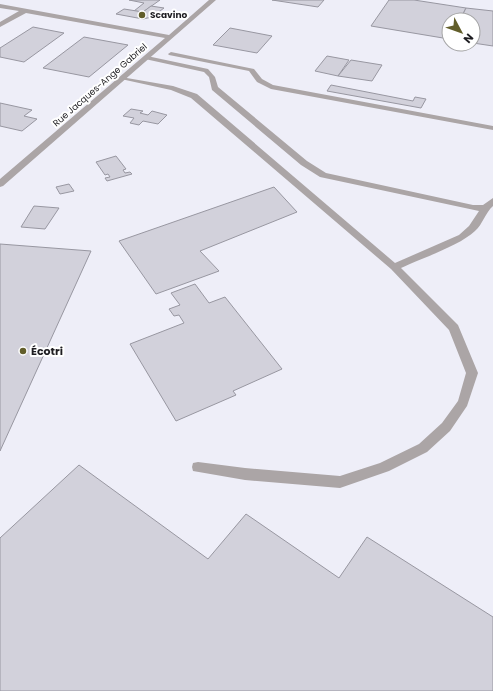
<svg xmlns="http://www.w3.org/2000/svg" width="493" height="691" viewBox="0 0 493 691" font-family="Poppins,sans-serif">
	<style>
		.building { fill: #d2d1db; stroke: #9897a1 }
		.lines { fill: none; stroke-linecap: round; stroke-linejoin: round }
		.service { fill: #aba5a6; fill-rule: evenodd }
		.minor { fill: #aba5a6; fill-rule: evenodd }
		.poi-dot { fill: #625e2a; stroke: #fff; stroke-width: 1.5 }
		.labels { text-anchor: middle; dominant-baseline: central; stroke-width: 4; stroke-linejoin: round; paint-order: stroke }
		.far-poi-label { font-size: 9px; font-weight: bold; fill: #1e1d21; stroke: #fff; text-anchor: start }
		.far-street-label { font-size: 9px; fill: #1e1d21; stroke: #fff }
		.poi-label { font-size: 11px; font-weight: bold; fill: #1e1d21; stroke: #fff; text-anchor: start }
	</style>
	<rect width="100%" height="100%" fill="#eeeef8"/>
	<g class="building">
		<polygon points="129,0 160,0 143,12 134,11 144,3"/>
		<polygon points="272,0 324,0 318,7"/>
		<polygon points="389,0 414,0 466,8 460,20 449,20 449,39 371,26"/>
		<polygon points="151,6 164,8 152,17 143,19 116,14 124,9 143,12"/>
		<polygon points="466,8 493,11 493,46 473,43 473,20 460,20"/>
		<polygon points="33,27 64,33 24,62 0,57 0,48"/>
		<polygon points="230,28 272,36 257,53 213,45"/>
		<polygon points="84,37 128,45 89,77 43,68"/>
		<polygon points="327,56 349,60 338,76 315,71"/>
		<polygon points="351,60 382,65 372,81 338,76"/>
		<polygon points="331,85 413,101 415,97 426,99 421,108 327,91"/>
		<polygon points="0,103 32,110 24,116 37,119 22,131 0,126"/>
		<polygon points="131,109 143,111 140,113 148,115 152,111 167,115 158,124 143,121 139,125 130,123 134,118 123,116"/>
		<polygon points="116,156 126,169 123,170 125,173 130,172 132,174 107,181 105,178 110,177 108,174 105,175 96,162"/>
		<polygon points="69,184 74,191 60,194 56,187"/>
		<polygon points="274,187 297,212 200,251 219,271 156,294 119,241"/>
		<polygon points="34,206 59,208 45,229 21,227"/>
		<polygon points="0,244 91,251 0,451"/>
		<polygon points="195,284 209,303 225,297 282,369 233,391 236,395 176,421 130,344 184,323 179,315 174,316 169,309 180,305 171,293"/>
		<polygon points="79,465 208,559 246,514 339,578 367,537 493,617 493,691 0,691 0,538"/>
	</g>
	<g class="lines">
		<g class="service">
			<polygon points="171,52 254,69 262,79 273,85 493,126 493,130 271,89 257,82 249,71 169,55 168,54"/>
			<path d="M 147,56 L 208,69 L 215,77 L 218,87 L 307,161 L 326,173 L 473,205 L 483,205 L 493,198 L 493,206 C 485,213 483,224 475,231 C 459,246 422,258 401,268 L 458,325 L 478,373 L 467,406 L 450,431 L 427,452 L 389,471 L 340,488 L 245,480 L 193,471 L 192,467 L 193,463 L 198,462 L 245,468 L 340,476 L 380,463 L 419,444 L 442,423 L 458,401 L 466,373 L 449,330 L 391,269 L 191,98 L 171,90 L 121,79 L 121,77 L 173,86 L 197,94 L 395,263 L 459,235 L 469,226 L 479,211 L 320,177 L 301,165 L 212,90 L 209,77 L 204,72 L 145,59 L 145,57 Z"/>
		</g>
		<polygon class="minor" points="209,0 216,0 3,186 0,187 0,179 165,38 26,13 0,27 0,22 19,11 0,8 0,4 169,35"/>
	</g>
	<g class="poi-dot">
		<circle cx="142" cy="15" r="4"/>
		<circle cx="23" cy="351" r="4"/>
	</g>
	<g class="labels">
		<g class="far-poi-label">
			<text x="150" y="15">Scavino</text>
		</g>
		<g class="far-street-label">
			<text transform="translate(100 85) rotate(-41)">Rue Jacques-Ange Gabriel</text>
		</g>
		<g class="poi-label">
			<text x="31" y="351">Écotri</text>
		</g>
	</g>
	<g transform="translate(461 32) rotate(131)"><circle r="19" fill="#ffffff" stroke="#a5a5a6"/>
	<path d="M0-3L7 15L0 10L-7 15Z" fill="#625e2a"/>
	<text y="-6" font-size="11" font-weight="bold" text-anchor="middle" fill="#1e1d21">N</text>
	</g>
</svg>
